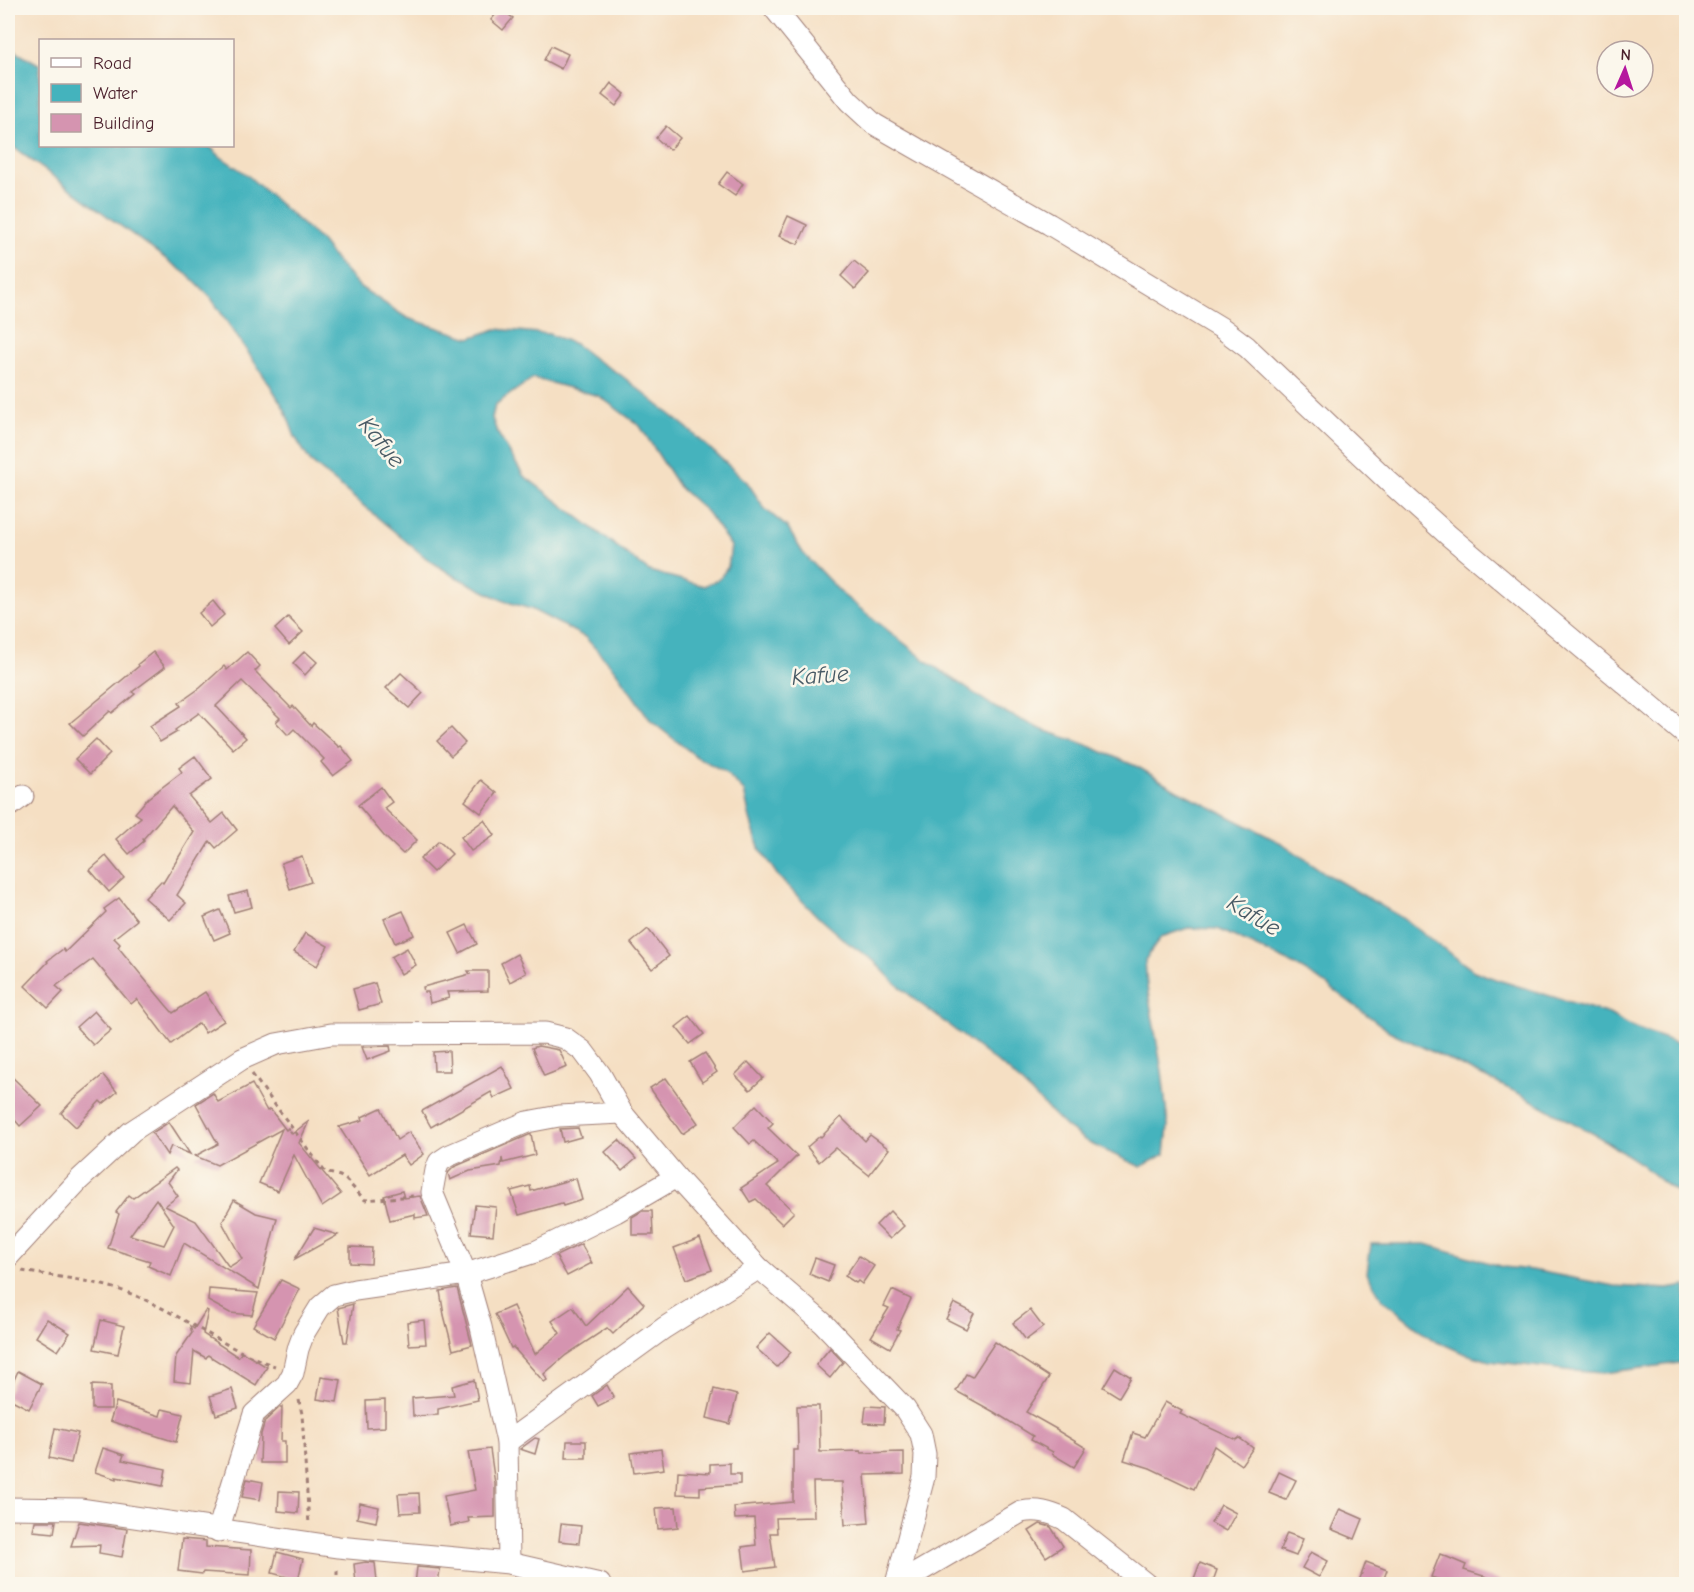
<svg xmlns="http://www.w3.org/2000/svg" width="1694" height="1592" viewBox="0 0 1694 1592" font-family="'Comic Neue',sans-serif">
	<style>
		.water { fill: #44b3bd; stroke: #476974; stroke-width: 1.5; fill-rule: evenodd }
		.building { fill: #d594b0; fill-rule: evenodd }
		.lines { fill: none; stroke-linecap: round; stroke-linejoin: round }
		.minor-casing { stroke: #a07f77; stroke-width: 23 }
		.path { stroke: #a07f77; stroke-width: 3; stroke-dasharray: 4.5 4.5; stroke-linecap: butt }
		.minor { stroke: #fff; stroke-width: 21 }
		.labels { text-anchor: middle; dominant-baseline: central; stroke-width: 5; stroke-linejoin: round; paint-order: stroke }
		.water-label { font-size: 24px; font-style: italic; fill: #485a65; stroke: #fbf7ec }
	</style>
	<rect width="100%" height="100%" fill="#fbf7ec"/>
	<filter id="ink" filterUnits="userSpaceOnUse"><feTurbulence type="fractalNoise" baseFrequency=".0167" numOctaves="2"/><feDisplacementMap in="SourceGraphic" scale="12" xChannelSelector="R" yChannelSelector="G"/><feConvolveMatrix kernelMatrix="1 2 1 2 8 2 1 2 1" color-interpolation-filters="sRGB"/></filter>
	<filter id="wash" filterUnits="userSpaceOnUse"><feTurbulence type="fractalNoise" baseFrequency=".008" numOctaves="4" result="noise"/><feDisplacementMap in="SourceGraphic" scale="24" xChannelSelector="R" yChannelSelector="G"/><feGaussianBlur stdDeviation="1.35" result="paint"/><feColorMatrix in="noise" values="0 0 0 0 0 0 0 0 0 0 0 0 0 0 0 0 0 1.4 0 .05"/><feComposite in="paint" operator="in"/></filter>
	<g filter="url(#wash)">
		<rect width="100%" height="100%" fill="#f5dfc3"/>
		<g class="water">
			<path d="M 8,46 L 40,65 L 40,146 L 209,146 L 221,157 L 246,174 L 320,240 L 337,262 L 360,287 L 407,318 L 470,338 L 496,329 L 549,334 L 575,344 L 596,360 L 621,375 L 686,427 L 747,482 L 765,509 L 787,527 L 803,553 L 843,595 L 928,662 L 996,708 L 1043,730 L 1082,743 L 1138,767 L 1177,790 L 1283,844 L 1325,873 L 1402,918 L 1474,971 L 1498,980 L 1609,1014 L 1632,1027 L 1686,1046 L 1686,1198 L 1663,1183 L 1641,1164 L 1596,1135 L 1522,1095 L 1389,1031 L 1320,980 L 1295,965 L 1218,929 L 1188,928 L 1161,937 L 1145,960 L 1147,987 L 1162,1071 L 1168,1126 L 1165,1154 L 1141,1167 L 1089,1143 L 1066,1127 L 1011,1073 L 917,1001 L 894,982 L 874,961 L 844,940 L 819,918 L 778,876 L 759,848 L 750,819 L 744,791 L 724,771 L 697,757 L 651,721 L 615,670 L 585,637 L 531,609 L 504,601 L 452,575 L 426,558 L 310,461 L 295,437 L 285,410 L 270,385 L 211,298 L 189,276 L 8,143 ZM 533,378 L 599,396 L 640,426 L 679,487 L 707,512 L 731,546 L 728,567 L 719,579 L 704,586 L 649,571 L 523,475 L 497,432 L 492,418 L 495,405 Z"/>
			<polygon points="1371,1244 1426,1244 1503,1267 1532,1270 1614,1286 1668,1289 1686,1286 1686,1362 1604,1373 1574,1371 1490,1361 1463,1353 1432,1339 1382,1299 1367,1273"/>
		</g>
		<g id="blocks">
			<g class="building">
				<polygon points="500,9 513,18 503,30 491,20"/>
				<polygon points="551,46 568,54 561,69 544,60"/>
				<polygon points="611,83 625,94 616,106 602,95"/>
				<polygon points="666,126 680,138 670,150 656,138"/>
				<polygon points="727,172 743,184 735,196 718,184"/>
				<polygon points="788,216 807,225 798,244 779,236"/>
				<polygon points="854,261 869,273 855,289 841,276"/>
				<polygon points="213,601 224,615 210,627 199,613"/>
				<polygon points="288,617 303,632 289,645 275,629"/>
				<polygon points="305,651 317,662 305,675 293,663"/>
				<polygon points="153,652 165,667 132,692 135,694 112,713 110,711 83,736 70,723 139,666 138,664"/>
				<polygon points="247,652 260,666 255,671 291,708 293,706 311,726 313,723 339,747 341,746 353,761 333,776 321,762 324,759 294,729 288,735 276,722 280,718 242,681 216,706 246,738 233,749 199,713 175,730 177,732 160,742 150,726 181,706 179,703 200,688 224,666 227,670"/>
				<polygon points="401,673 423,693 409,708 386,688"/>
				<polygon points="451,728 465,743 451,756 437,741"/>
				<polygon points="96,739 110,754 90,774 75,759"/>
				<polygon points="195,756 212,779 189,796 212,823 224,813 237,830 216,848 210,841 177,895 186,903 170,920 145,898 161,881 163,883 194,832 172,806 143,839 144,841 129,854 116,839 141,817 135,813 148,798 182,772 179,768"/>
				<polygon points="481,780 497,793 481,813 465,801"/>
				<polygon points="381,787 392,802 384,808 417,840 403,854 384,836 358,805"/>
				<polygon points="484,820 495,835 471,851 461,837"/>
				<polygon points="439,841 452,854 433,872 420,859"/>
				<polygon points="106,856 124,878 109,892 90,870"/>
				<polygon points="302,856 311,882 290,889 281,863"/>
				<polygon points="248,891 252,907 234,912 229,896"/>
				<polygon points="119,898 137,920 114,938 120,944 118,947 166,1005 173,1013 205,992 224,1021 205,1033 199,1023 171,1044 137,999 131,1004 93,959 56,986 63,992 48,1008 25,986 48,962 47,961 63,949 65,952 106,912 104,909"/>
				<polygon points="220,910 230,933 214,940 204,917"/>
				<polygon points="403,911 414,935 395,943 384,919"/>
				<polygon points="467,925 477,944 460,953 450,933"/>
				<polygon points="648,929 669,956 652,969 631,943"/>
				<polygon points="305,933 328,946 317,966 294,952"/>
				<polygon points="407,948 416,965 401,974 391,957"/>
				<polygon points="517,954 526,973 510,982 501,963"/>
				<polygon points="468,971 488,971 488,991 447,992 449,998 430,1003 428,992 424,992 423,987 470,974"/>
				<polygon points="375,983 381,1004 359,1010 353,989"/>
				<polygon points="94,1011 111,1030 93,1045 76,1027"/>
				<polygon points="690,1016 704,1034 690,1044 676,1027"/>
				<polygon points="390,1046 391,1051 367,1060 362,1047"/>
				<polygon points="538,1046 559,1050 567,1067 544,1076 532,1048"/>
				<polygon points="449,1051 450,1071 434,1071 433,1052"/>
				<polygon points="705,1053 717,1072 702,1082 690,1062"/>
				<polygon points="748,1062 763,1078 750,1090 735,1075"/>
				<polygon points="502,1066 514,1089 494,1098 491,1092 431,1127 422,1111"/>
				<polygon points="8,1073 42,1106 20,1126 8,1112"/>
				<polygon points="103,1075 117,1092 103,1104 100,1101 76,1127 61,1113 74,1099"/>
				<polygon points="666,1078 698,1123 682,1134 650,1088"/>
				<polygon points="252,1084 267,1111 270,1109 286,1130 288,1128 292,1134 309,1121 299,1143 341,1194 322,1207 294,1155 278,1191 259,1183 282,1129 217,1165 195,1156 218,1144 196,1104 213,1093 218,1102"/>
				<polygon points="756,1105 773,1123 768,1128 797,1156 767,1186 794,1212 782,1224 756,1199 750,1202 741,1188 778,1164 754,1141 750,1144 734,1127"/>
				<polygon points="381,1108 397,1140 409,1132 424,1154 409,1165 402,1155 370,1175 339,1127 363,1120 362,1117"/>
				<polygon points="841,1117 865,1141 870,1135 889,1149 869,1175 835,1148 819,1162 807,1147 820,1136 821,1137"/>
				<polygon points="169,1122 190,1154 171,1146 167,1155 152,1133"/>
				<polygon points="578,1128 581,1137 563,1142 560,1129"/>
				<polygon points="531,1134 535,1155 503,1163 502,1158 501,1166 470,1171 450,1180 448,1173 454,1167"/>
				<polygon points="619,1140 636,1159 622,1171 605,1152"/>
				<path d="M 175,1168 L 177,1170 L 168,1182 L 178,1196 L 165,1206 L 196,1221 L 229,1267 L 242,1259 L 222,1222 L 234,1200 L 256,1213 L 277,1218 L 259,1289 L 184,1243 L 171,1276 L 148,1266 L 150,1261 L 108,1248 L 119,1214 L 116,1212 L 129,1195 L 133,1198 ZM 156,1199 L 174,1225 L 164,1245 L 130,1235 Z"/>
				<polygon points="576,1178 582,1200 563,1206 562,1203 519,1215 511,1191 530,1186 531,1191"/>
				<polygon points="402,1191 404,1198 420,1196 428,1216 415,1218 415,1214 390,1220 384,1196"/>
				<polygon points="475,1205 496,1207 493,1235 471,1233"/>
				<polygon points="642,1211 652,1211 653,1235 632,1235 632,1217"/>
				<polygon points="890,1211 904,1226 890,1239 876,1225"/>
				<polygon points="314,1228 338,1235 295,1259"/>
				<polygon points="700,1238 712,1270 686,1279 674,1248"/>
				<polygon points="581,1244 592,1263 567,1276 556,1256"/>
				<polygon points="350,1247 372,1248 371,1264 350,1263"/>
				<polygon points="859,1256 874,1266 862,1284 858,1281 856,1283 845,1276"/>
				<polygon points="815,1258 834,1265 828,1282 809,1274"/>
				<polygon points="281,1280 300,1289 274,1338 253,1326"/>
				<polygon points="628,1286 644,1304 613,1334 607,1328 566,1355 544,1374 547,1380 544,1382 513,1347 511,1348 495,1314 513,1306 535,1354 560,1333 552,1321 573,1307 586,1326"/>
				<polygon points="457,1288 472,1345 453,1350 444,1315 440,1291"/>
				<polygon points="209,1289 258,1293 252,1315 230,1313 208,1301"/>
				<polygon points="892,1290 911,1299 897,1329 900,1330 890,1348 871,1337 889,1308 884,1306"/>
				<polygon points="954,1303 974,1313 966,1329 946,1319"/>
				<polygon points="353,1304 347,1342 344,1342 338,1308"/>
				<polygon points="206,1310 208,1311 203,1334 238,1357 242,1352 267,1367 256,1385 208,1355 206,1358 194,1351 191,1383 174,1381 176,1356 192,1333 190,1326 194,1329"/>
				<polygon points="1030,1310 1043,1327 1026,1340 1013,1323"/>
				<polygon points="47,1319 70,1333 58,1351 36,1337"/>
				<polygon points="101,1320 124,1326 118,1354 94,1349"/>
				<polygon points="424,1320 426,1344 409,1345 407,1322"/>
				<polygon points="770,1333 791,1352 777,1367 756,1348"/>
				<polygon points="995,1342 1049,1377 1026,1412 1058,1430 1058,1431 1086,1448 1074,1467 1052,1454 1053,1452 1031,1440 1033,1436 994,1412 956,1391 966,1374 972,1377"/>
				<polygon points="830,1348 843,1362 830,1378 816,1365"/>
				<polygon points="1115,1367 1131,1377 1119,1397 1103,1387"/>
				<polygon points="18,1371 42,1384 29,1409 8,1398 8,1393"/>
				<polygon points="321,1377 341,1380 337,1402 317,1399"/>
				<polygon points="474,1380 478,1400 438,1409 438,1415 413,1416 412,1398 454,1395 452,1386"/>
				<polygon points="92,1385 111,1386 111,1409 92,1409"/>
				<polygon points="607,1385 614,1398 598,1406 592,1396"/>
				<polygon points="232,1389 238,1408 216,1415 210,1396"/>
				<polygon points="714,1389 737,1395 730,1424 707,1418"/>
				<polygon points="385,1400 385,1427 367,1428 366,1401"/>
				<polygon points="116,1402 160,1416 162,1409 183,1414 176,1442 110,1421"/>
				<polygon points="1165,1402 1182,1411 1180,1414 1236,1440 1239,1438 1253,1448 1241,1465 1214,1446 1194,1489 1150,1468 1124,1460 1133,1433 1145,1437"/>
				<polygon points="797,1406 819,1406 820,1452 861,1451 861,1453 904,1452 904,1474 865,1475 869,1523 845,1525 842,1482 813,1482 814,1517 776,1518 777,1533 770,1533 775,1567 745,1571 742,1547 756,1545 754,1518 735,1519 734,1507 793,1502 793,1450 798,1450"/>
				<polygon points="866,1406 885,1407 884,1424 864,1423"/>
				<polygon points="280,1407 282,1407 281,1441 285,1441 285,1463 260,1463 261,1434 265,1421"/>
				<polygon points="55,1428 78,1433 71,1463 49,1458"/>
				<polygon points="535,1438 539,1439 535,1454 520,1449"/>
				<polygon points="567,1441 586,1441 586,1458 566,1458"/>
				<polygon points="103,1448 124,1455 122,1460 166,1469 163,1486 116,1477 116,1479 95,1472"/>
				<polygon points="490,1449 495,1484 495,1517 468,1518 469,1522 450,1526 444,1496 475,1490 468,1452"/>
				<polygon points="661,1449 664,1469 634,1473 631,1453"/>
				<polygon points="730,1463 730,1474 740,1474 740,1484 700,1487 700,1495 677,1494 678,1471 710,1473 710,1464"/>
				<polygon points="1279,1472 1296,1480 1286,1500 1269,1493"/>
				<polygon points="247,1479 263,1482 260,1500 242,1497"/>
				<polygon points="279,1491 299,1492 298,1513 278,1511"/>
				<polygon points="419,1493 420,1512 400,1513 398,1494"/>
				<polygon points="360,1503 379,1507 376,1522 357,1518"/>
				<polygon points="1221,1505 1236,1513 1226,1531 1211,1523"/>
				<polygon points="676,1507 678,1527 658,1529 656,1508"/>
				<polygon points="1340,1509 1363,1519 1355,1539 1331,1529"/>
				<polygon points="35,1521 56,1521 54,1533 33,1531"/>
				<polygon points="79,1522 127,1529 122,1557 99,1553 100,1545 71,1546"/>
				<polygon points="561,1524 581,1526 579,1543 559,1541"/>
				<polygon points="1040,1524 1051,1527 1063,1546 1046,1557 1029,1531"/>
				<polygon points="1287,1533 1303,1539 1296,1556 1280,1550"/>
				<polygon points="182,1539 206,1541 206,1547 251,1550 250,1575 203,1572 202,1574 178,1571"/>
				<polygon points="277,1552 303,1559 298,1580 272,1573"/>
				<polygon points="1311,1552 1328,1561 1319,1577 1302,1568"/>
				<polygon points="1440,1554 1466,1565 1464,1570 1500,1581 1500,1584 1451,1584 1431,1577"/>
				<polygon points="366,1562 375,1563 377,1581 356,1583 354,1564"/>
				<polygon points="1366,1562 1387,1570 1382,1584 1358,1584"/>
				<polygon points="1200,1563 1217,1570 1212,1584 1192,1584"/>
				<polygon points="417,1567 440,1569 438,1584 415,1584"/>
			</g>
		</g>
	</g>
	<g filter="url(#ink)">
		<use href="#blocks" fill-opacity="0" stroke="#a07f77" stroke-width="1.5"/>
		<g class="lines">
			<defs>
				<g id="minor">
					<polyline points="774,8 849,101 874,124 1049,224 1223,329 1247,347 1388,481 1448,535 1686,735"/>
					<polyline points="8,807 23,796"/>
					<polyline points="8,1257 80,1179 132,1131 242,1059 276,1044 331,1034 545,1033 565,1038 583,1051 600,1074 622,1113 676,1177 759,1268 823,1323 905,1409 921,1434 925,1454 924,1477 896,1584"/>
					<polyline points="507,1442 664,1328 759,1268"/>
					<polyline points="8,1508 80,1509 338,1547 509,1563 600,1584"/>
					<polyline points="218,1531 254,1414 287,1384 293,1373 298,1349 304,1333 320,1307 334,1295 355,1290 466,1274 535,1252 616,1212 676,1177"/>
					<polyline points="509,1563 507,1442 481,1327 466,1274 432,1192 436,1170 439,1162 448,1156 527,1122 559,1116 622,1113"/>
					<path d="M 898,1584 L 1021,1512 C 1038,1509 1049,1512 1064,1519 L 1146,1584"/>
				</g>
			</defs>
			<use href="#minor" class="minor-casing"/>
			<g class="path">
				<polyline points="252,1074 325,1172 340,1176 346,1180 365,1200 413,1196"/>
				<path d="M 22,1271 C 57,1277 93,1280 126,1292 C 178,1311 222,1348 275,1366"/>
				<polyline points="299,1400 302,1414 309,1525"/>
				<polyline points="337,1584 337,1567"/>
			</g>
			<use href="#minor" class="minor"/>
		</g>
	</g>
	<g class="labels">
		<g class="water-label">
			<text transform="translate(382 442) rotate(51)">Kafue</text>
			<text transform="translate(820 675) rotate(-4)">Kafue</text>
			<text transform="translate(1254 915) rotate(31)">Kafue</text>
		</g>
	</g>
	<rect width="1694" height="1592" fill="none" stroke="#fbf7ec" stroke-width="30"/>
	<rect x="39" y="39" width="195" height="108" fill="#fbf7ec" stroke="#b4a19f" stroke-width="1.5"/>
	<rect x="51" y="58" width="30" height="9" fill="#ffffff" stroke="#b4a19f" stroke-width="1.5"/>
	<text x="93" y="69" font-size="18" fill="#4a1f2b">Road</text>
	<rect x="51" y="84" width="30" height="18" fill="#44b3bd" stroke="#b4a19f" stroke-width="1.5"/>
	<text x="93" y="99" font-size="18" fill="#4a1f2b">Water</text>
	<rect x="51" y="114" width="30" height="18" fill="#d594b0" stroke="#b4a19f" stroke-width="1.5"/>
	<text x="93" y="129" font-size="18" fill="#4a1f2b">Building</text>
	<g transform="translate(1625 69) rotate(3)"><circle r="28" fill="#fbf7ec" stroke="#b4a19f" stroke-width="1.5"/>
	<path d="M0-4.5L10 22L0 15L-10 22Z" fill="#b5179e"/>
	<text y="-9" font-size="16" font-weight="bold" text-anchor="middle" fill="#4a1f2b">N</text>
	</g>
</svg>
